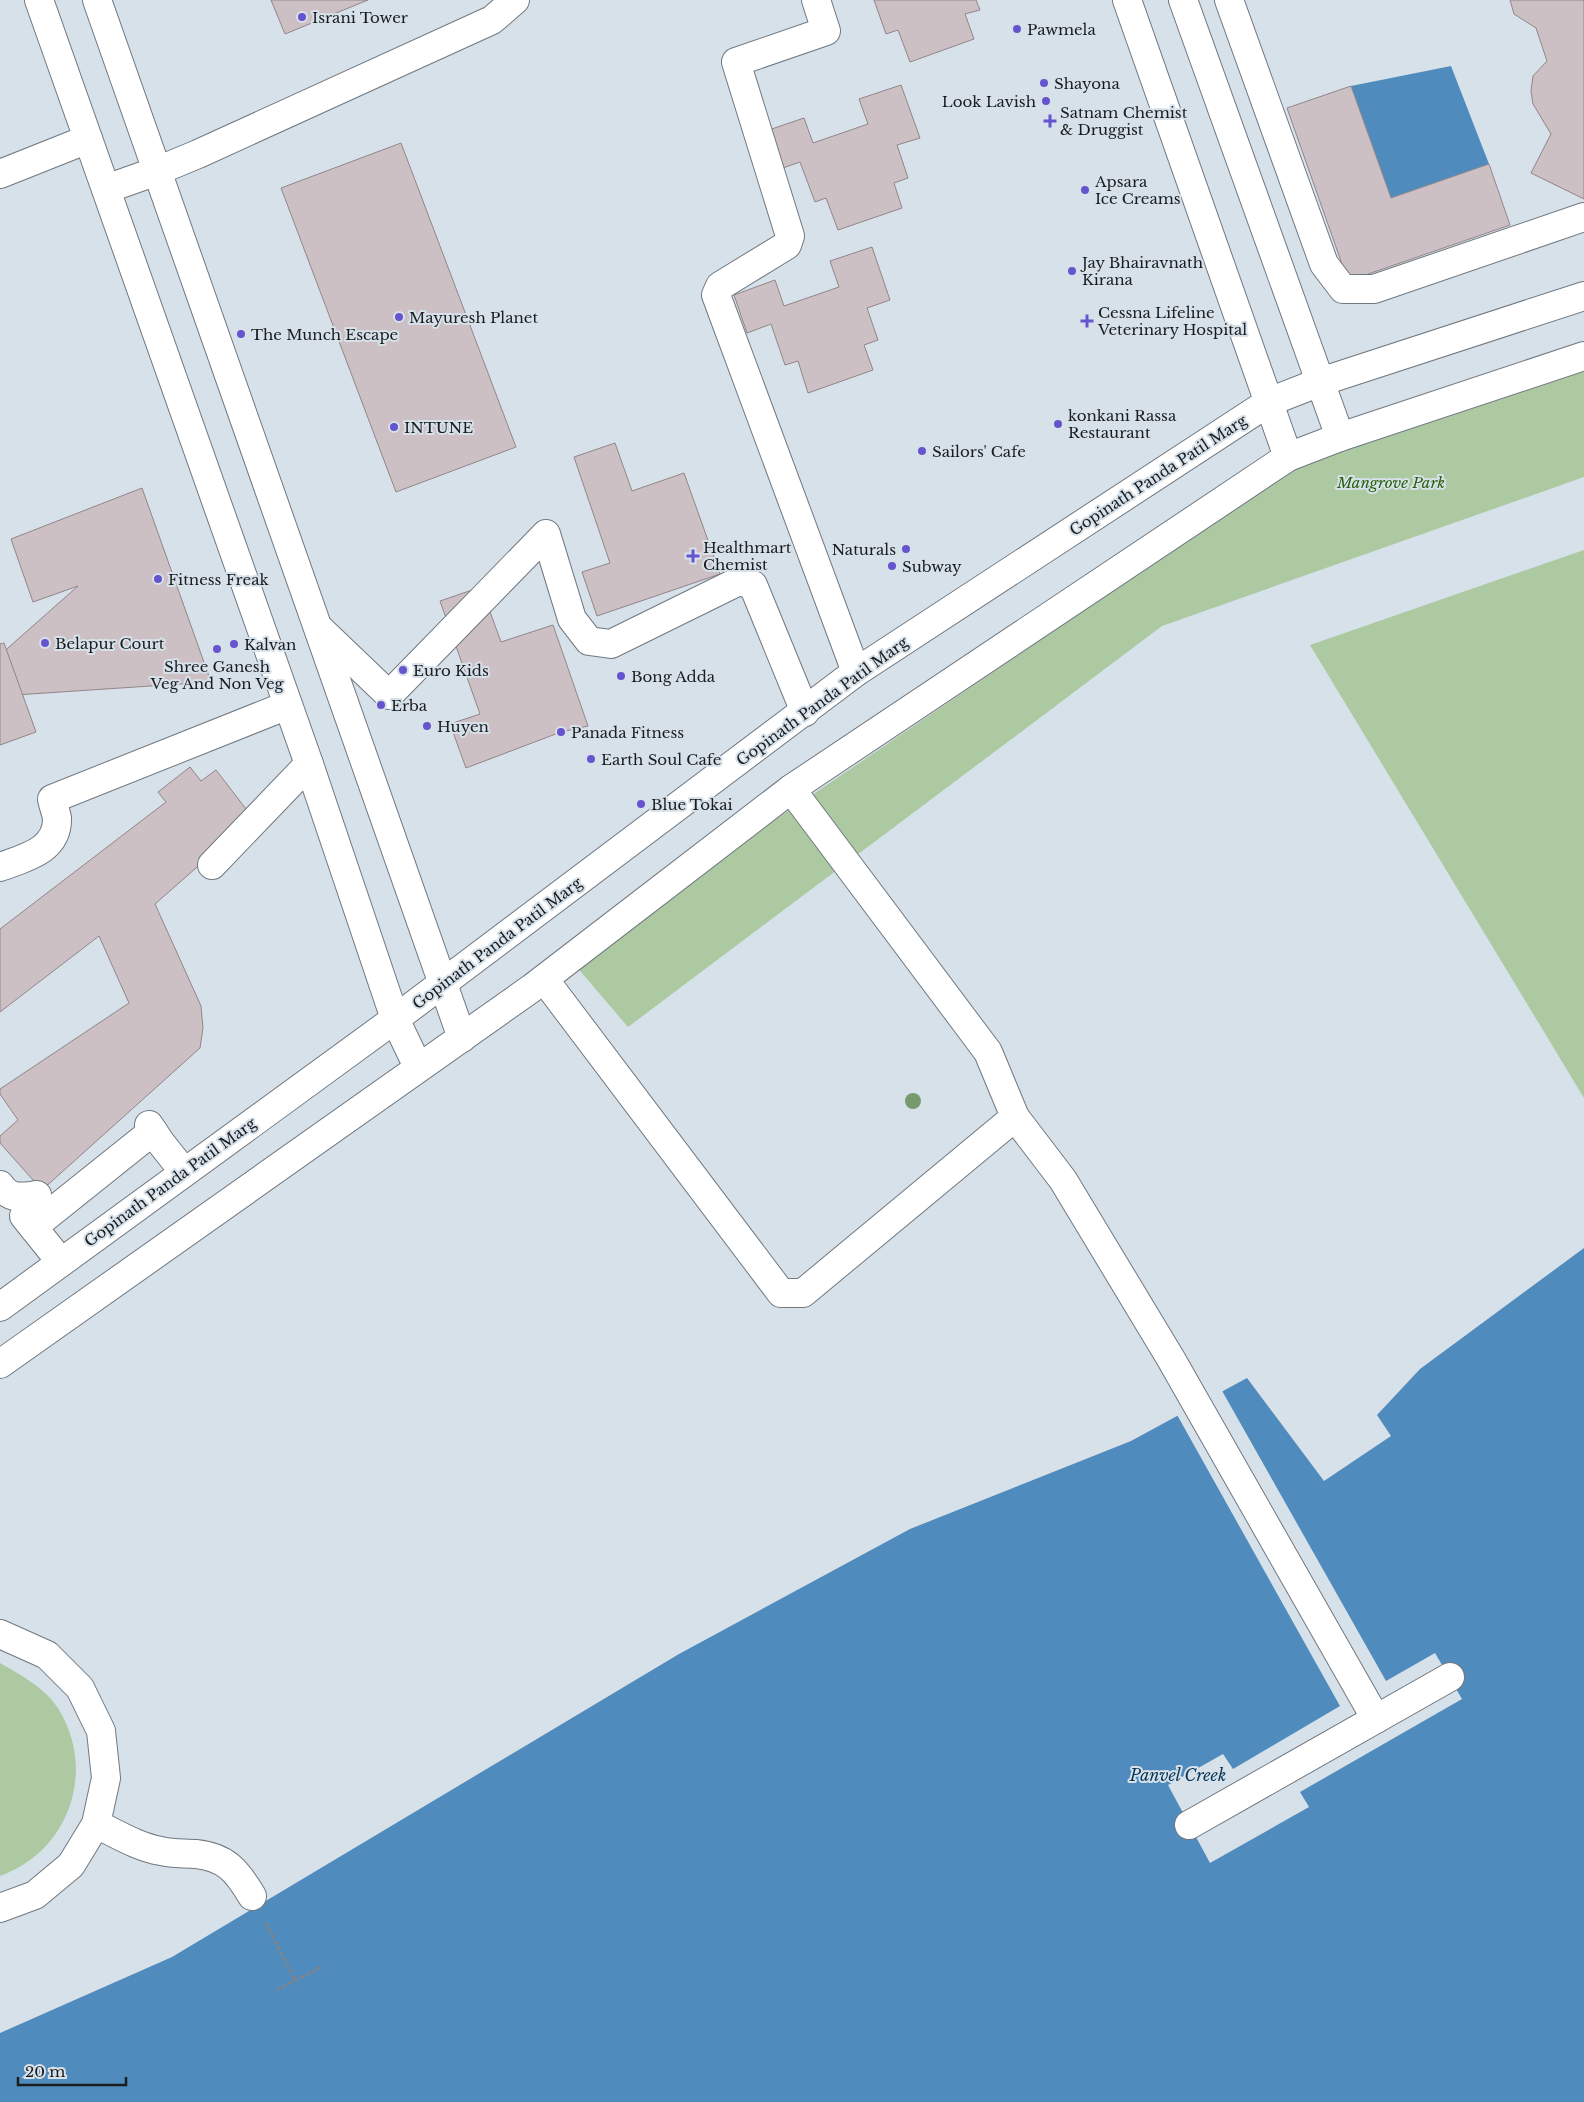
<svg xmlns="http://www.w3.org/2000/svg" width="1584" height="2102" viewBox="0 0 1584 2102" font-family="'Libre Baskerville',serif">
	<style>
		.green { fill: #acc9a2 }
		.water { fill: #508bbd }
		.pier { fill: #d7e1e9 }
		.building { fill: #cdc0c4; stroke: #918588 }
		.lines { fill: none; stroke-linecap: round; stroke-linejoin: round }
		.minor-casing { stroke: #707880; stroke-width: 30 }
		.path { stroke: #7d848a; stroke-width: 3; stroke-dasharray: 4 2.5; stroke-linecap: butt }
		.minor { stroke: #fff; stroke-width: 28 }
		.tree { fill: #779b6f }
		.poi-dot { fill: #6554ce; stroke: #d7e1e9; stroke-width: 2 }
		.labels { text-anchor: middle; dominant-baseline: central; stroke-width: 4; stroke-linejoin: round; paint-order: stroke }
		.poi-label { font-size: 15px; fill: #191d20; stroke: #d7e1e9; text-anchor: start }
		.street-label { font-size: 15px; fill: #191d20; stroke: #d7e1e9 }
		.park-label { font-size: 15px; font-style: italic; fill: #29610b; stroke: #d7e1e9 }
		.water-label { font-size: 16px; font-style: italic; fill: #043456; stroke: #d7e1e9 }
	</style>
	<rect width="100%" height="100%" fill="#d7e1e9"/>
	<g class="green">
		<polygon points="1584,351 1584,477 1162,626 628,1027 570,959 1340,437"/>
		<polygon points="1584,550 1584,1098 1310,645"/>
		<path d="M 0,1663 C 22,1676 46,1688 59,1710 C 97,1772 68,1852 0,1876 Z"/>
	</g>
	<g class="water">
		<polygon points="1451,66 1489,164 1391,198 1351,86"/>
		<polygon points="1584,1248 1584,2102 0,2102 0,2033 172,1957 679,1654 910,1529 1131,1441 1247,1378 1324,1481 1391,1436 1377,1415 1420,1369"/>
	</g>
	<polygon class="pier" points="1221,1389 1386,1681 1435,1653 1462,1699 1300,1792 1309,1807 1210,1863 1168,1785 1223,1754 1233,1769 1340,1706 1176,1413"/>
	<g class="building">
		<polygon points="271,0 368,0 285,34"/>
		<polygon points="874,0 976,0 980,10 965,14 974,39 910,62 898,30 886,34"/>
		<polygon points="1510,0 1584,0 1584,199 1531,173 1551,134 1533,104 1531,91 1533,76 1547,61 1536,28 1514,14"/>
		<polygon points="901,85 920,138 897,145 908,178 894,183 902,208 838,230 826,198 815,202 800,162 777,170 763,132 804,118 813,143 868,124 859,99"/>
		<polygon points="1351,86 1391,198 1489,164 1510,225 1348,281 1287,108"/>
		<polygon points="401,143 516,447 396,492 281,188"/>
		<polygon points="872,247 890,300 867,308 878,340 864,345 873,370 808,393 798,361 785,365 771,324 747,333 734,295 775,280 784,306 839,287 830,261"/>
		<polygon points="615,443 632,491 684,473 720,574 597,616 582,572 610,563 574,457"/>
		<polygon points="142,488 211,682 0,696 0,655 78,586 33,602 11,539"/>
		<polygon points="481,587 501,642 553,625 588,726 561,732 466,768 450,724 480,714 440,601"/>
		<polygon points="4,643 36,732 0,745 0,644"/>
		<polygon points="190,767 201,781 216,770 253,818 155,904 201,1006 203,1028 200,1048 42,1190 0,1143 0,1136 18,1120 0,1094 0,1089 129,1003 99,936 0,1012 0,929 166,802 158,792"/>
	</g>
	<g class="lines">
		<defs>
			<g id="minor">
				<polyline points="39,0 309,764 395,1019 418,1067"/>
				<polyline points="97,0 462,1038"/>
				<polyline points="816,0 826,31 736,62 790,236 787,245 720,286 716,295 856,672"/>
				<polyline points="1127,0 1288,457"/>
				<polyline points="1183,0 1340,437"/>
				<polyline points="1229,0 1324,264 1343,289 1374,289 1584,217"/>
				<polyline points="0,174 88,139"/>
				<polyline points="106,189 157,171 198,154 492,20 515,0"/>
				<polyline points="321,630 389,695 546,534 572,619 589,641 611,644 739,581 753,585 805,712"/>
				<polyline points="212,865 309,764"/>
				<path d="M 0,867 C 24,858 58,851 57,818 C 56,812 53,805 52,799 L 288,705"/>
				<polyline points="544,979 781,1293 803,1293 1015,1117 988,1052 791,789"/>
				<polyline points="1015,1117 1063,1180 1171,1359 1376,1719"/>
				<polyline points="149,1125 161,1143 184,1172"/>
				<path d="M 0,1185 C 10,1200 21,1197 37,1195"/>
				<polyline points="24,1216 61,1262"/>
				<polyline points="33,1227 153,1131"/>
				<polyline points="0,1307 395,1019 856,672 1269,402 1320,382 1584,296"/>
				<polyline points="0,1364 532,988 791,789 1288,457 1340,437 1584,356"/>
				<polyline points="0,1634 47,1655 80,1688 101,1731 106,1778 96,1824 71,1865 35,1895 0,1908"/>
				<path d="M 96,1824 C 117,1834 138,1847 161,1851 C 172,1854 184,1853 196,1854 C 226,1857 237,1871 252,1896"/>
				<polyline points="1189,1825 1450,1677"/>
			</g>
		</defs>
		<use href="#minor" class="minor-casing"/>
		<g class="path">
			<polyline points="266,1923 295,1980"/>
			<polyline points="277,1990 321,1967"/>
		</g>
		<use href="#minor" class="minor"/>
	</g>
	<circle class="tree" cx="913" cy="1101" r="8"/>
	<g class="poi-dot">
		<circle cx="302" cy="17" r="5"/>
		<circle cx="1017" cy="29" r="5"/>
		<circle cx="1044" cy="83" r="5"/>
		<circle cx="1046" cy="101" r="5"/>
		<path d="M1047.5 113.5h5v5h5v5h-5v5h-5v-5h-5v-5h5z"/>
		<circle cx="1085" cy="190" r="5"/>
		<circle cx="1072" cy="271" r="5"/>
		<circle cx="399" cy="317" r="5"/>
		<path d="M1084.5 313.5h5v5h5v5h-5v5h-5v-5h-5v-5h5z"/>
		<circle cx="241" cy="334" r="5"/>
		<circle cx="1058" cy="424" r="5"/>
		<circle cx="394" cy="427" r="5"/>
		<circle cx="922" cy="451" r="5"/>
		<circle cx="906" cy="549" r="5"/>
		<path d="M690.5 548.5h5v5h5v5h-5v5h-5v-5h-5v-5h5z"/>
		<circle cx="892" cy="566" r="5"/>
		<circle cx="158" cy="579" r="5"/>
		<circle cx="45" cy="643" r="5"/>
		<circle cx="234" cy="644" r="5"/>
		<circle cx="217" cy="649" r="5"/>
		<circle cx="403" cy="670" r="5"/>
		<circle cx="621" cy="676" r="5"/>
		<circle cx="381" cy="705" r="5"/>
		<circle cx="427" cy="726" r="5"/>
		<circle cx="561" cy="732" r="5"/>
		<circle cx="591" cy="759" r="5"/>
		<circle cx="641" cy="804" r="5"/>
	</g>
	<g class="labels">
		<g class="poi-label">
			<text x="312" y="17">Israni Tower</text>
			<text x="1027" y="29">Pawmela</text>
			<text x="1054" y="83">Shayona</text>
			<text x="1036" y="101" text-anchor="end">Look Lavish</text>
			<text x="1060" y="112">Satnam Chemist<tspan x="1060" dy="17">&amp; Druggist</tspan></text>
			<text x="1095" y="181">Apsara<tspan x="1095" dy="17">Ice Creams</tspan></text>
			<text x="1082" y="262">Jay Bhairavnath<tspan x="1082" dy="17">Kirana</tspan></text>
			<text x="1098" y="312">Cessna Lifeline<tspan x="1098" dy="17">Veterinary Hospital</tspan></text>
			<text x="409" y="317">Mayuresh Planet</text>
			<text x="251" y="334">The Munch Escape</text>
			<text x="1068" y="415">konkani Rassa<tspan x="1068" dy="17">Restaurant</tspan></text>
			<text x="404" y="427">INTUNE</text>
			<text x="932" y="451">Sailors' Cafe</text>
			<text x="703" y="547">Healthmart<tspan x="703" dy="17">Chemist</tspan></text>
			<text x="896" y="549" text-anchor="end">Naturals</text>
			<text x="902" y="566">Subway</text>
			<text x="168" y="579">Fitness Freak</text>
			<text x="55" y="643">Belapur Court</text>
			<text x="244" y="644">Kalvan</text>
			<text x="217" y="666" text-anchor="middle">Shree Ganesh<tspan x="217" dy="17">Veg And Non Veg</tspan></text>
			<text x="413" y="670">Euro Kids</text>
			<text x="631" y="676">Bong Adda</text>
			<text x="391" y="705">Erba</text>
			<text x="437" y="726">Huyen</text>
			<text x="571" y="732">Panada Fitness</text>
			<text x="601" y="759">Earth Soul Cafe</text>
			<text x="651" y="804">Blue Tokai</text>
		</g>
		<g class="street-label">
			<text transform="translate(1158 475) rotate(-33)">Gopinath Panda Patil Marg</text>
			<text transform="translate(822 701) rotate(-36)">Gopinath Panda Patil Marg</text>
			<text transform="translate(497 943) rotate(-37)">Gopinath Panda Patil Marg</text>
			<text transform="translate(170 1182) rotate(-36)">Gopinath Panda Patil Marg</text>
		</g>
		<g class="park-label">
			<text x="1391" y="482">Mangrove Park</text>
		</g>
		<g class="water-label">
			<text x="1178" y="1775">Panvel Creek</text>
		</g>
	</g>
	<path d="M18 2077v8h108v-8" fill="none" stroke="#191d20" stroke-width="2.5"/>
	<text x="25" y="2077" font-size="15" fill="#191d20" stroke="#d7e1e9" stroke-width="4" paint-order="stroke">20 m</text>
</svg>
